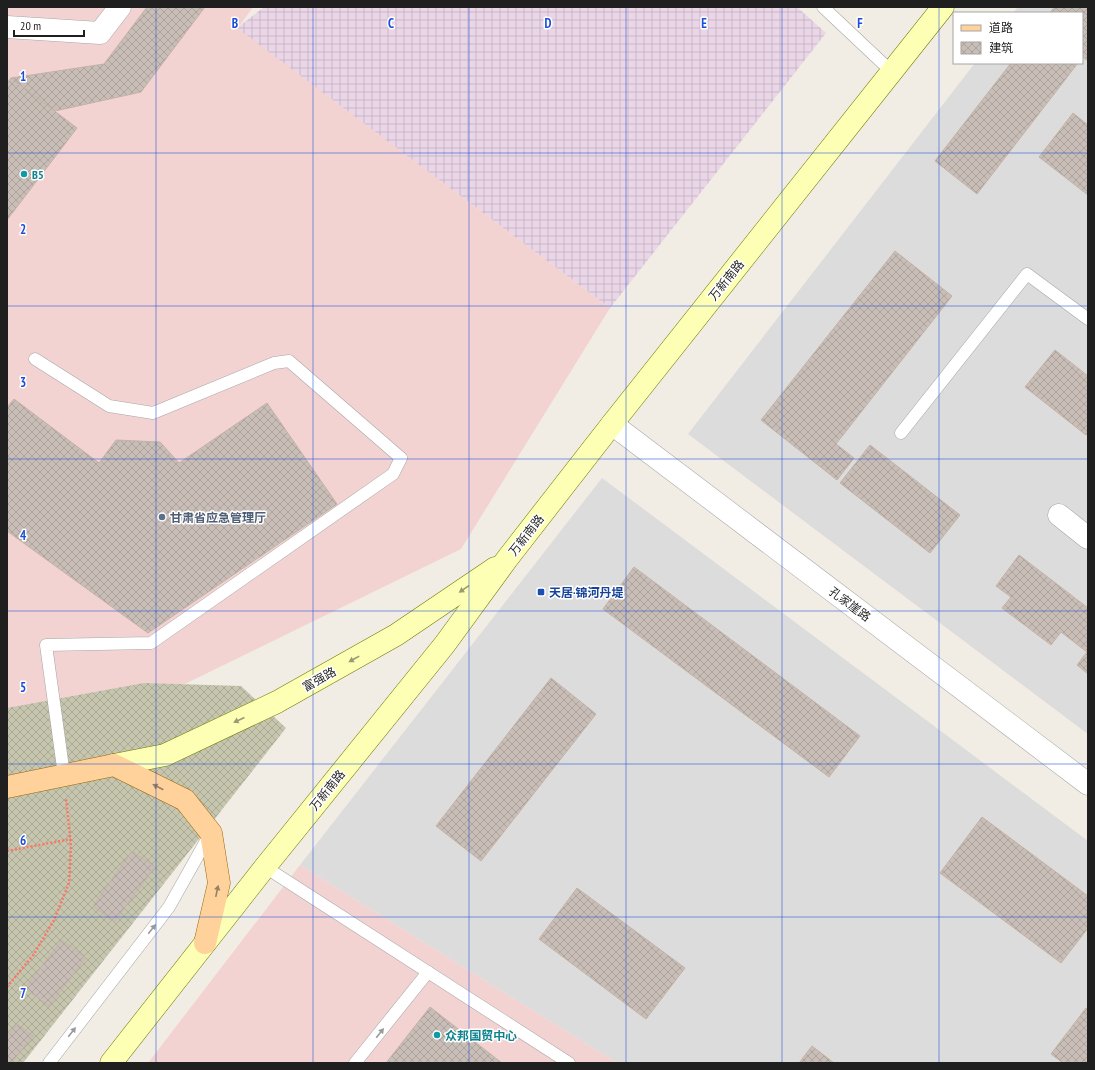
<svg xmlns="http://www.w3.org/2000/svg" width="1095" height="1070" viewBox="0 0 1095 1070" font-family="'PT Sans Narrow','Noto Sans SC',sans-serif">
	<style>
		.residential { fill: #dddcdc }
		.commercial { fill: #f3d3d2 }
		.industrial { fill: url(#industrial-grid) }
		.construction { fill: url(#construction-cross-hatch) }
		.building { fill: url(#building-cross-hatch); stroke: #c4b2a5 }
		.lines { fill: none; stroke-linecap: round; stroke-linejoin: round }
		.lane-casing { stroke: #a6a6a6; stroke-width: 13 }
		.street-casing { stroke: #a6a6a6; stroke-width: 23 }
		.secondary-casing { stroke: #707c00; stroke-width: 23 }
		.primary-casing { stroke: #9a6500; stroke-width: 23 }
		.path { stroke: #ff7467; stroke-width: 2.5; stroke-dasharray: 2 2; stroke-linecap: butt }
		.lane { stroke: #fff; stroke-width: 12 }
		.street { stroke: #fff; stroke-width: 22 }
		.secondary { stroke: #fcffb4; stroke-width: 22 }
		.primary { stroke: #ffd29b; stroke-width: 22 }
		.oneway { fill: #999a71 }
		.oneway2 { fill: #9a8163 }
		.oneway3 { fill: #9a9a9a }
		.grid { fill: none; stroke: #1d4ed8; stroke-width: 1; stroke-opacity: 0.55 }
		.culture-dot { fill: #0f9aa8; stroke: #fff; stroke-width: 1.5 }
		.service-dot { fill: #5c6f8a; stroke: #fff; stroke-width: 1.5 }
		.transit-dot { fill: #1a4fb4; stroke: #fff; stroke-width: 1.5 }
		.labels { text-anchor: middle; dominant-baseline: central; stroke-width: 3; stroke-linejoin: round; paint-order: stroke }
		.culture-label { font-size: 12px; font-weight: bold; fill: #0d838f; stroke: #fff; text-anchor: start }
		.street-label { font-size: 12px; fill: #1f1f1f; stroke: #fff }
		.service-label { font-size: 12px; font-weight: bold; fill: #4e5e75; stroke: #fff; text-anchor: start }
		.transit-label { font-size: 12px; font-weight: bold; fill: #164399; stroke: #fff; text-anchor: start }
		.grid-label { font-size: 13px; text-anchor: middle; font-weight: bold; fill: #1d4ed8; stroke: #fff; stroke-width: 3; stroke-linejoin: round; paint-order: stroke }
	</style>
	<defs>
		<pattern id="industrial-grid" width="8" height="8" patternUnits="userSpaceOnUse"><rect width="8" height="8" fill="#ead6e7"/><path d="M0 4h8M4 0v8" fill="none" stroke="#c8b7c6"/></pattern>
		<pattern id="construction-cross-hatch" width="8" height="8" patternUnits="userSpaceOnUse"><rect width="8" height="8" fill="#c6c6af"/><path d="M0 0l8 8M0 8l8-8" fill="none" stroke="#aaaa96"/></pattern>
		<pattern id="building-cross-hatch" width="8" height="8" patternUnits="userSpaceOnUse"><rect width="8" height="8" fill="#c9beb7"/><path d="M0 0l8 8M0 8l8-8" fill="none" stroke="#aca39d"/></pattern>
	</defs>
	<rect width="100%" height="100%" fill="#f1ece4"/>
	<g class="residential">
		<polygon points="1018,7 1088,7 1088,734 688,434 975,63 1082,63 1082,13 1013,13"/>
		<polygon points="602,478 1088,841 1088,1063 617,1063 300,865"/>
	</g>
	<g class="commercial">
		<polygon points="7,7 253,7 238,28 610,308 461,549 150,701 7,722"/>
		<polygon points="300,865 617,1063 148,1063"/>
	</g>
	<polygon class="industrial" points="264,7 797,7 826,33 610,308 237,28"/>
	<polygon class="construction" points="144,683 241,686 286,728 23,1063 7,1063 7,708"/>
	<g class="building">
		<polygon points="147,7 205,7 141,92 55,111 11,78 104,64"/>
		<polygon points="1054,7 1088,7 1088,61 1083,57 1082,58 1082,13 1050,13"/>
		<polygon points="1011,63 1078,63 977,194 935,161"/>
		<polygon points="11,78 77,128 7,220 7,83"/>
		<polygon points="1073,113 1088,125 1088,195 1039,157"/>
		<polygon points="895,251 952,296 836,444 854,458 837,480 761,420"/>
		<polygon points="1055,350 1088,376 1088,433 1086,435 1025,387"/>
		<polygon points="14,399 99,463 116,440 160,442 179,463 267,403 337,504 148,633 7,531 7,407"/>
		<polygon points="870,445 960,515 930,553 840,483"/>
		<polygon points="1019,555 1088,608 1088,674 1077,665 1087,652 1061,632 1051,645 1002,608 1011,597 996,586"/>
		<polygon points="634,567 860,736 829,777 603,609"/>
		<polygon points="551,678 596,714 481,861 436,826"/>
		<polygon points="982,817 1088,896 1088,928 1061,963 940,873"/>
		<polygon points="132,851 155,867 114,922 93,906"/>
		<polygon points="577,888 685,968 646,1019 539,939"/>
		<polygon points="62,940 86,958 49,1006 25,988"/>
		<polygon points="430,1007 502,1063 386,1063"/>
		<polygon points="1086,1008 1088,1009 1088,1063 1063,1063 1051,1054"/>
		<polygon points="17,1024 33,1036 11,1063 7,1063 7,1037"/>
		<polygon points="812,1046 834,1063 799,1063"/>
	</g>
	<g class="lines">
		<defs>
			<g id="lane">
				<polyline points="823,7 892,72"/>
				<polyline points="35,359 109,406 153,413 274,363 289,361 401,458 393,474 151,643 46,645 64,775"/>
				<polyline points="901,433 1027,274 1088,319"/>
				<polyline points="265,867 569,1063"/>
				<polyline points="49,1063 169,907 210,834"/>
				<polyline points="355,1063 428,972"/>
			</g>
			<g id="street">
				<polyline points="7,27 100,33 120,7"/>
				<polyline points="612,424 1088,784"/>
				<polyline points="1059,515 1088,538"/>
			</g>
			<g id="secondary">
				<polyline points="114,765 165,755 277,702 396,635 495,568"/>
				<polyline points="111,1063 265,867 445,644 507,559 612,424 943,7"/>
			</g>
			<polyline id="primary" points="7,787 114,765 185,800 211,833 219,883 205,943"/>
		</defs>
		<use href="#lane" class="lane-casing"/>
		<use href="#street" class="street-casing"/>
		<use href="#secondary" class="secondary-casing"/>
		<use href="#primary" class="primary-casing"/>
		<g class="path">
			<polyline points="7,851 71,839"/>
			<polyline points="7,987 34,954 54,920 69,883 71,846 66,798"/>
		</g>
		<use href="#lane" class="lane"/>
		<use href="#street" class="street"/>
		<use href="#secondary" class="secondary"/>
		<use href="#primary" class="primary"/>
	</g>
	<defs><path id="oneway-solid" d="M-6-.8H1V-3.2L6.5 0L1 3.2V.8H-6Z"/></defs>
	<g class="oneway">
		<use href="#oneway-solid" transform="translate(464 589) rotate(146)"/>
		<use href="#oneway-solid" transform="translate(354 659) rotate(151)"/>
		<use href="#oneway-solid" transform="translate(239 720) rotate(155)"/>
	</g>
	<g class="oneway2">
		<use href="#oneway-solid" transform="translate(158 787) rotate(-153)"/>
		<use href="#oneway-solid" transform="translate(217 891) rotate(-78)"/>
	</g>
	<g class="oneway3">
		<use href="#oneway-solid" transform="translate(152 929) rotate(-52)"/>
		<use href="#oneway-solid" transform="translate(72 1032) rotate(-52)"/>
		<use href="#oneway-solid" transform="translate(380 1033) rotate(-51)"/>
	</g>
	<path class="grid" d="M 156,7 L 156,1063M 313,7 L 313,1063M 469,7 L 469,1063M 626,7 L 626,1063M 782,7 L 782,1063M 939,7 L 939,1063M 7,153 L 1088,153M 7,306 L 1088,306M 7,459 L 1088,459M 7,611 L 1088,611M 7,764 L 1088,764M 7,917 L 1088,917"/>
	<g class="culture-dot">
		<circle cx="24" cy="174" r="4"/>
		<circle cx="437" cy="1035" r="4"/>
	</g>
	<circle class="service-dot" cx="162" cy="517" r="4"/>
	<rect class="transit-dot" x="537" y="588" width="8" height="8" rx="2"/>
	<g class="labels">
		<g class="culture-label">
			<text x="32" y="174">B5</text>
			<text x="445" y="1035">众邦国贸中心</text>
		</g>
		<g class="street-label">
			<text transform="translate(726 280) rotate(-51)">万新南路</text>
			<text transform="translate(526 535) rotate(-52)">万新南路</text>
			<text transform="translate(850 604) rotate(37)">孔家崖路</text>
			<text transform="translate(319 679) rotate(-29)">富强路</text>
			<text transform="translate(327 790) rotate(-51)">万新南路</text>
		</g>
		<g class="service-label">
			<text x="170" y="517">甘肃省应急管理厅</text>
		</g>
		<g class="transit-label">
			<text x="549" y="592">天居·锦河丹堤</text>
		</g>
	</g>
	<g class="grid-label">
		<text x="235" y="28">B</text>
		<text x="391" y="28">C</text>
		<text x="548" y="28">D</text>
		<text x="704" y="28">E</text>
		<text x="860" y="28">F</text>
		<text x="23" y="81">1</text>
		<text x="23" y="234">2</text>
		<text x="23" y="387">3</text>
		<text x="23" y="540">4</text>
		<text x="23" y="692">5</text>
		<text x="23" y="845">6</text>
		<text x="23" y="998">7</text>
	</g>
	<rect width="1095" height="1070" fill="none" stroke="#1f1f1f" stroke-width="16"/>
	<rect x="953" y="12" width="130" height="52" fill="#ffffff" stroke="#a5a5a5"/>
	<rect x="961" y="25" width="20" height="6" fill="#ffd29b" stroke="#a5a5a5"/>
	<text x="989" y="32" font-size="12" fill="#1f1f1f">道路</text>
	<rect x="961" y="42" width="20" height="12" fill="url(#building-cross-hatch)" stroke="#a5a5a5"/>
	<text x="989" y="52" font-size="12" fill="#1f1f1f">建筑</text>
	<path d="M14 30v6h70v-6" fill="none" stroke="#1f1f1f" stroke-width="2"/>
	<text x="20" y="30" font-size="12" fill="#1f1f1f" stroke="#ffffff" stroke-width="3" paint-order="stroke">20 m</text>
</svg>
